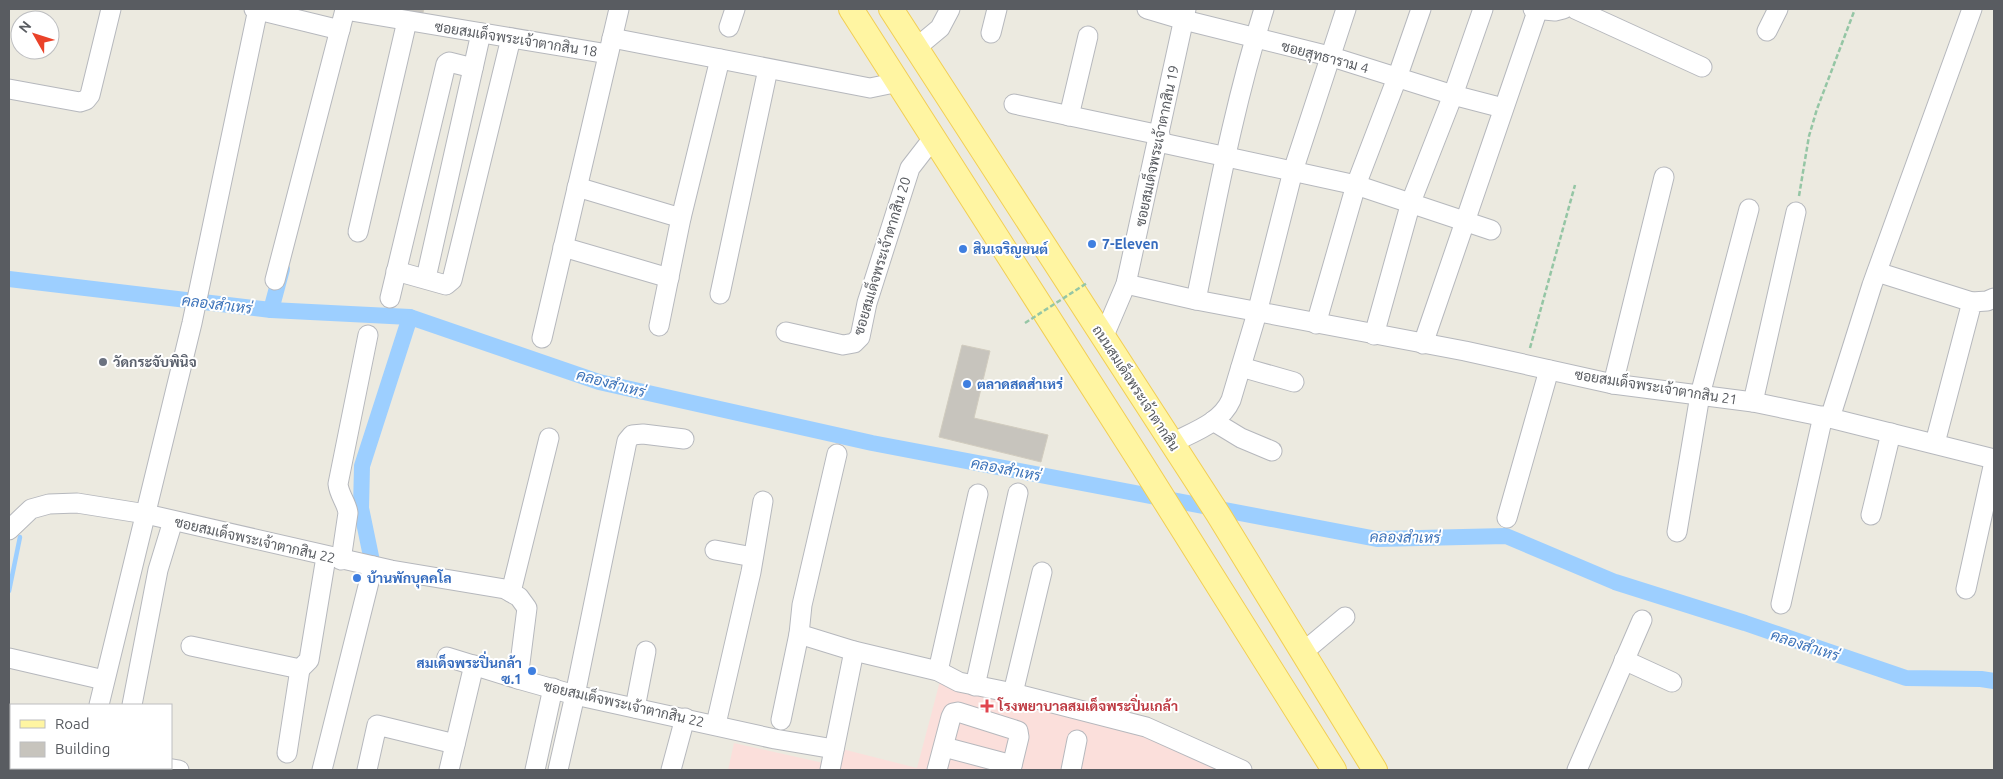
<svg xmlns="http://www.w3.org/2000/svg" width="2003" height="779" viewBox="0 0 2003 779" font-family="Ubuntu,Sarabun,sans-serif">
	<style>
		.medical { fill: #fbdfdb }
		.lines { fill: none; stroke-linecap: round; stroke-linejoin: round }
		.stream { stroke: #9dcfff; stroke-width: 4.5 }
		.canal { stroke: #9dcfff; stroke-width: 16 }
		.building { fill: #c7c4bd; stroke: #d1ccbf }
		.minor-casing { stroke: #b6b8bd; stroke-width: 21 }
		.major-casing { stroke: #f2ce54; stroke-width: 26 }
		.path { stroke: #95c6a5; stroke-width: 2.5; stroke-dasharray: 5 2.5; stroke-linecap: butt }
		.minor { stroke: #fff; stroke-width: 19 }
		.major { stroke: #fff5a2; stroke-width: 24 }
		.path-bridge { stroke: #95c6a5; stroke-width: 2.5; stroke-dasharray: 5 2.5; stroke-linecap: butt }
		.shop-dot { fill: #3f7fe0; stroke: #fff; stroke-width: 2 }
		.worship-dot { fill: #6b7280; stroke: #fff; stroke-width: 2 }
		.health-dot { fill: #e0444e; stroke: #fff; stroke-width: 2 }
		.labels { text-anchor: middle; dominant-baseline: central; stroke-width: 4; stroke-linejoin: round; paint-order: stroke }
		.street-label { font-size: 14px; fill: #595c61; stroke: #fff }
		.shop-label { font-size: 14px; font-weight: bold; fill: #366cbe; stroke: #fff; text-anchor: start }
		.worship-label { font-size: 14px; font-weight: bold; fill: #5b616d; stroke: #fff; text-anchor: start }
		.health-label { font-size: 14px; font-weight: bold; fill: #be3a42; stroke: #fff; text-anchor: start }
		.water-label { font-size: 15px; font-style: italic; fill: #3e74ba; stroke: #fff }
	</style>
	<rect width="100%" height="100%" fill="#eceae0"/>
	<polygon class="medical" points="940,681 1139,731 1227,770 728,770 734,743 837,766 842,749 917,768"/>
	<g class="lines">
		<polyline class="stream" points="9,591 20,537"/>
		<g class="canal">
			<polyline points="9,279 271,310 410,317 599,382 872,443 1377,539 1506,536 1615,582 1745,623 1906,678 1981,679 1994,681"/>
			<polyline points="271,310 282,269"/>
			<polyline points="370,576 373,566 361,508 362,466 410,317"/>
		</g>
	</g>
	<g class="building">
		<polygon points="387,9 424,9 422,16"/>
		<polygon points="962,345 990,351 974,418 1048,435 1041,462 939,437"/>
	</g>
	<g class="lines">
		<defs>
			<g id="minor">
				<polyline points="254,9 340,30"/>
				<polyline points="1147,9 1184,20 1329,56 1453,95 1503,108"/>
				<polyline points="1533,9 1555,11 1563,9"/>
				<polyline points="1575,9 1702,67"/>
				<polyline points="729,27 735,9"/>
				<polyline points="1767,31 1778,9"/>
				<polyline points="991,33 997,9"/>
				<polyline points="612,38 870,88 899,82"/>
				<polyline points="916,48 940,28 950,9"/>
				<polyline points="9,89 80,102 86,100 90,95 111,9"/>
				<polyline points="1014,104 1160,135"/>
				<polyline points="1069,116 1088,36"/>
				<polyline points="1158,142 1356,185 1491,230"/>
				<polyline points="577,187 681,218"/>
				<polyline points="358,232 407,21"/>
				<polyline points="563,247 669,278"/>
				<polyline points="396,271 446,285 452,280 511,38"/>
				<polyline points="1877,272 1972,302"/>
				<polyline points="426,278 481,33"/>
				<polyline points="275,280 345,10 608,54"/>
				<polyline points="1126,284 1196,300 1465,351 1613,384 1753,402 1830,418 1994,459"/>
				<polyline points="720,294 768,69"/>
				<polyline points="390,298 446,64 449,62 473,68"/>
				<path d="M 1196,300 C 1216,203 1234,104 1264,9"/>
				<polyline points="1316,324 1356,185 1397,78 1421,9"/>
				<polyline points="659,326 681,218 720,59"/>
				<polyline points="786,332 843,345 854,343 860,337 867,303 910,168 934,137"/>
				<polyline points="1374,335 1411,202 1453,95 1483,9"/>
				<polyline points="542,338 619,9"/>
				<polyline points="1103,338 1126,284 1186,9"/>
				<polyline points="1423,344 1538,9"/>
				<polyline points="1241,367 1294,382"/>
				<polyline points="1613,384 1664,177"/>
				<polyline points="1753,402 1796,212"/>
				<polyline points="1830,418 1872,285 1972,9"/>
				<polyline points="1213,421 1241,438 1272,451"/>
				<path d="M 1172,443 C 1193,432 1221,423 1231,400 L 1257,313 L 1293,171 L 1346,9"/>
				<polyline points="1935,443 1972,302 1987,301 1994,298"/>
				<polyline points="1871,515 1891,433"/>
				<polyline points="1507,518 1549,370"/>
				<polyline points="9,530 31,509 49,504 77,503 146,514 391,570 505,589 519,597 527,608 518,679 575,695 775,739 834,749"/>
				<polyline points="1677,532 1700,395 1749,209"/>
				<polyline points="715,550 753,557"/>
				<path d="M 341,560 L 348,513 C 347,503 339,495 338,484 L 368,335"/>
				<polyline points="1966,589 1994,462"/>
				<polyline points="511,592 549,438"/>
				<polyline points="1781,604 1823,416"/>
				<polyline points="799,634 854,651 938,671 959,682 1013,693 1146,727 1242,770"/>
				<polyline points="191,646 300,669 309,660 326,557"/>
				<polyline points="1302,653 1345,617"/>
				<polyline points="447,657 518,679"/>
				<polyline points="9,658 104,680"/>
				<polyline points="1624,660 1672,682"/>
				<polyline points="938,671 978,494"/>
				<polyline points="975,686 1018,493"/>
				<polyline points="1013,693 1042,572"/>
				<polyline points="99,705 192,323 258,9"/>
				<polyline points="132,705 158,570 173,521"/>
				<polyline points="635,708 646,651"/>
				<polyline points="781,720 799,634 802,605 837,454"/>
				<polyline points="716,724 751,572 763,501"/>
				<polyline points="944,747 1012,765"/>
				<polyline points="287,753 300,669"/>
				<polyline points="167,768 179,770"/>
				<polyline points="85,770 85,768"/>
				<polyline points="119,770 119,768"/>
				<polyline points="322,770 373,566"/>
				<polyline points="367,770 377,725 455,744"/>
				<polyline points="449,770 474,665"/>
				<polyline points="535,770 553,688"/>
				<polyline points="558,770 575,695 627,441 632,435 643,434 684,439"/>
				<polyline points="671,770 685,718"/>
				<polyline points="830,770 854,651"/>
				<polyline points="937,770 951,717 953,713 958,712 1018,731 1019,737 1011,770"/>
				<polyline points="1071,770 1077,740"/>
				<polyline points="1577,770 1642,620"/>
			</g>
			<g id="major">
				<polyline points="851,9 1143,466 1334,770"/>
				<polyline points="891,9 1218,514 1375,770"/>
			</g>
		</defs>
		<use href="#minor" class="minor-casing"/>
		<use href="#major" class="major-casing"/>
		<g class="path">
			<polyline points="1799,196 1809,136 1817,109 1855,9"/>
			<polyline points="1530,348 1575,185"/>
		</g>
		<use href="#minor" class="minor"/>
		<use href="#major" class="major"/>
		<polyline class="path-bridge" points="1025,323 1087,283"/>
	</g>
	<g class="shop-dot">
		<circle cx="1092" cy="244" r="5"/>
		<circle cx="963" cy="249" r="5"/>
		<circle cx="967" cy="384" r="5"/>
		<circle cx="357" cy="578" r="5"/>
		<circle cx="532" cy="671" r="5"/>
	</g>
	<circle class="worship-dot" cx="103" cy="362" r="5"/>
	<path class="health-dot" d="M984.5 698.5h5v5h5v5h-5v5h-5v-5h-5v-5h5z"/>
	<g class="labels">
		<g class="street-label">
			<text transform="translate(516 39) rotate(9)">ซอยสมเด็จพระเจ้าตากสิน 18</text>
			<text transform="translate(1325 57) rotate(15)">ซอยสุทธาราม 4</text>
			<text transform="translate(1157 146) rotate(-78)">ซอยสมเด็จพระเจ้าตากสิน 19</text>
			<text transform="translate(882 256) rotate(-73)">ซอยสมเด็จพระเจ้าตากสิน 20</text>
			<text transform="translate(1656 387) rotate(9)">ซอยสมเด็จพระเจ้าตากสิน 21</text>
			<text transform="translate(1136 388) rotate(57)">ถนนสมเด็จพระเจ้าตากสิน</text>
			<text transform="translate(255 540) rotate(13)">ซอยสมเด็จพระเจ้าตากสิน 22</text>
			<text transform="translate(624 704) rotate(13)">ซอยสมเด็จพระเจ้าตากสิน 22</text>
		</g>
		<g class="shop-label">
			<text x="1102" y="244">7-Eleven</text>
			<text x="973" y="249">สินเจริญยนต์</text>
			<text x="977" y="384">ตลาดสดสำเหร่</text>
			<text x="367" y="578">บ้านพักบุคคโล</text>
			<text x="522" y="663" text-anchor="end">สมเด็จพระปิ่นกล้า<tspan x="522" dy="16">ซ.1</tspan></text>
		</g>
		<g class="worship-label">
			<text x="113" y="362">วัดกระจับพินิจ</text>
		</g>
		<g class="health-label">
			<text x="998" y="706">โรงพยาบาลสมเด็จพระปิ่นเกล้า</text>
		</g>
		<g class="water-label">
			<text transform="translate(217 304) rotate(7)">คลองสำเหร่</text>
			<text transform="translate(611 383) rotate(15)">คลองสำเหร่</text>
			<text transform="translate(1006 469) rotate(11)">คลองสำเหร่</text>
			<text transform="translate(1405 537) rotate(1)">คลองสำเหร่</text>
			<text transform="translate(1805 645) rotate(18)">คลองสำเหร่</text>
		</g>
	</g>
	<rect width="2003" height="779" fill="none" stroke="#595c61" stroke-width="20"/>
	<rect x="10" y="704" width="162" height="65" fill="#ffffff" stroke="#bdbec0"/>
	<rect x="20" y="720" width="25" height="8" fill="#fff5a2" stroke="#bdbec0"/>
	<text x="55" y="729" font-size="15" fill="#595c61">Road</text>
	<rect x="20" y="742" width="25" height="15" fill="#c7c4bd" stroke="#bdbec0"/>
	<text x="55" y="754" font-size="15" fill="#595c61">Building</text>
	<g transform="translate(35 35) rotate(309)"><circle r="24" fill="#ffffff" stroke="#bdbec0"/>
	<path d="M0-4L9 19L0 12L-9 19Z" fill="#ea4229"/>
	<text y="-8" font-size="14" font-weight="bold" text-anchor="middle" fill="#595c61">N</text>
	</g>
</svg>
